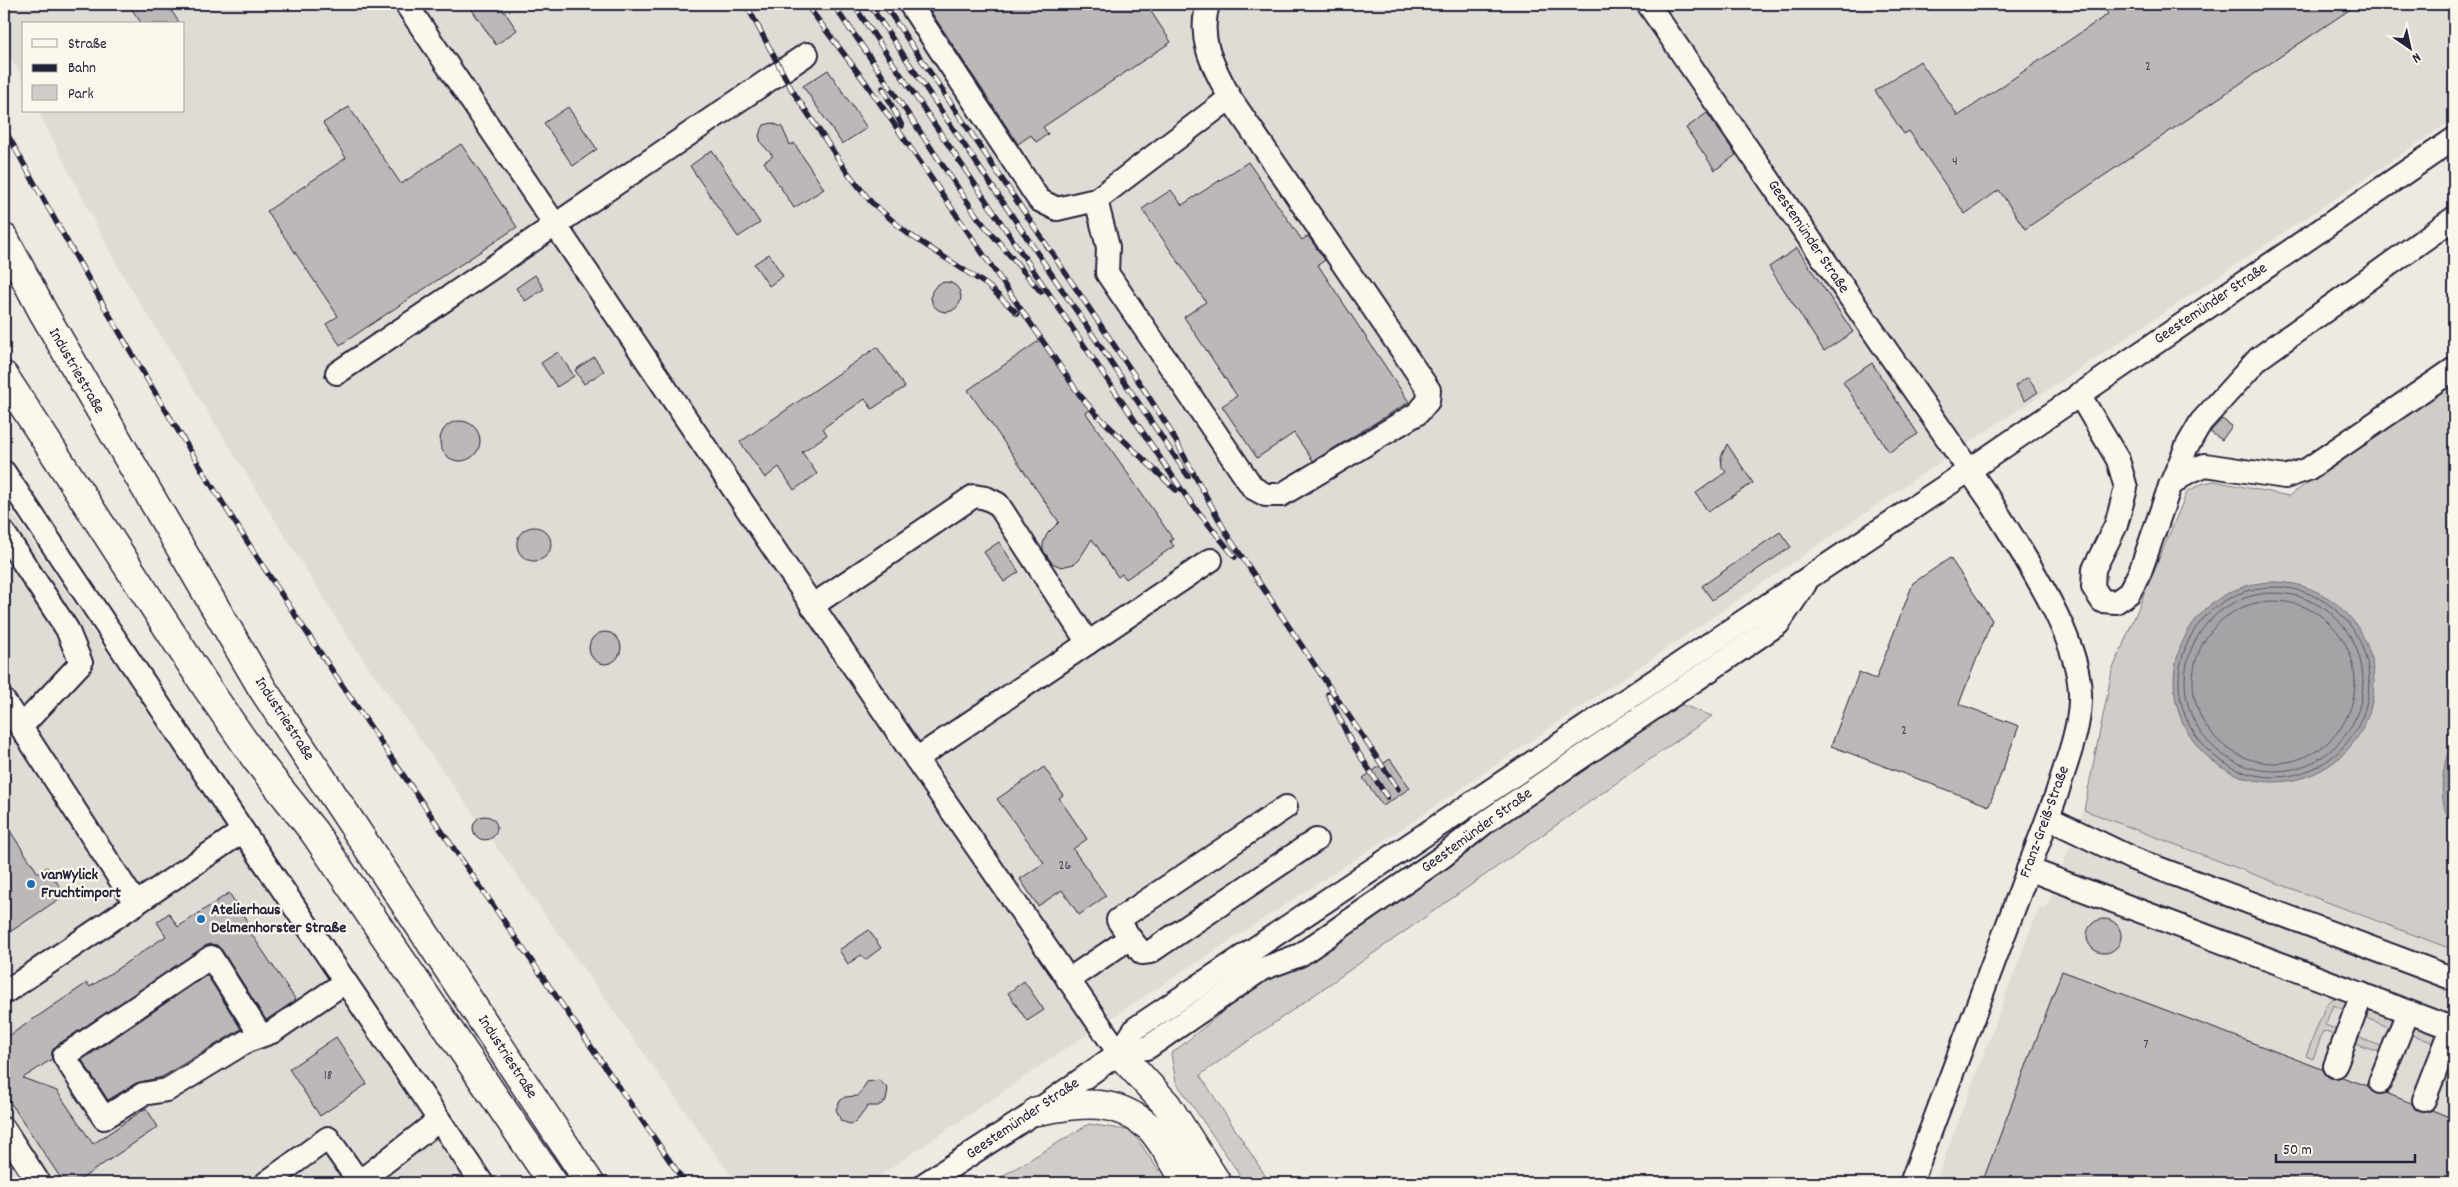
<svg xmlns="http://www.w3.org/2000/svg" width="2458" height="1187" viewBox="0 0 2458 1187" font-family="Dekko,sans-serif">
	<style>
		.built { fill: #dfdbd5 }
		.green { fill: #d0cdc9; stroke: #797882 }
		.water { fill: #a6a3a7; stroke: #716f7c }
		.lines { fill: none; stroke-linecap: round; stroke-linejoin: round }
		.shore { stroke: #575666; stroke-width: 1 }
		.building { fill: #bcb8b8; stroke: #22223b }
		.minor-casing { stroke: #22223b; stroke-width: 26 }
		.highway-casing { stroke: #22223b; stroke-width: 31 }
		.minor { stroke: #fbf7ec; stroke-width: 22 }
		.highway { stroke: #fbf7ec; stroke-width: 28 }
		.rail-casing { stroke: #22223b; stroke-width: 5.5 }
		.rail { stroke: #fbf7ec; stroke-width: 4; stroke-dasharray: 11; stroke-linecap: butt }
		.poi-dot { fill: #1f6fb2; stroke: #fbf7ec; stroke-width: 2 }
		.labels { text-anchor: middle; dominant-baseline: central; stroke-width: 4.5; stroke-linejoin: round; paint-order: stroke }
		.number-label { font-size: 14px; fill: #48485a }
		.street-label { font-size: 16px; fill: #22223b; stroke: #fbf7ec }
		.poi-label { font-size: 16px; font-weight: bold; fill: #22223b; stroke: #fbf7ec; text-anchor: start }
	</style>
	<rect width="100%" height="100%" fill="#eeeae2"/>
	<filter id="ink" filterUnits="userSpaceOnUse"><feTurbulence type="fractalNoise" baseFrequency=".02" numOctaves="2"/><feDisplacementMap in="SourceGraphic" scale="10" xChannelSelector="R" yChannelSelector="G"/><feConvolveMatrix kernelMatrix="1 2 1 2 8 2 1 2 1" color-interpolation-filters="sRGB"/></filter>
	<g filter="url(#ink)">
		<g class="built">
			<polygon points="4,4 2454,4 2454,119 1940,462 1409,824 1099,1026 869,1183 736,1183 349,639 119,269 38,111 184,111 184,24 24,24 24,83 4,44"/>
			<polygon points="4,500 466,1183 4,1183"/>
			<polygon points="2084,810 2454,950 2454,1183 1935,1183 2039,907 2046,909"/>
		</g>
		<g class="green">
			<polygon points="2454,381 2454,950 2084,810 2112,671 2187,492 2201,484 2214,481 2289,496"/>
			<polygon points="1680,704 1712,716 1200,1075 1270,1183 1243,1183 1236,1169 1176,1082 1171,1054 1258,983 1519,808"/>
			<polygon points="2338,997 2346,998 2345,1010 2333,1005 2325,1025 2338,1030 2336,1036 2323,1031 2313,1059 2306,1056 2325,1007 2330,1000"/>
			<polygon points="2367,1008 2392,1018 2389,1027 2363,1017"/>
			<polygon points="2413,1025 2436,1034 2434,1043 2408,1033"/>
			<polygon points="2355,1036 2383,1047 2381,1053 2353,1043"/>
			<polygon points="1089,1124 1132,1131 1167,1183 991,1183"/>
		</g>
		<g class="water">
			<circle cx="2274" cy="682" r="100"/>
			<path d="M 2454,736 L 2454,829 C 2435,801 2442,764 2454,736 Z"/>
		</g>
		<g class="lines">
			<g class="shore">
				<circle cx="2274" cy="682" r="95"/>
				<circle cx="2274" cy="682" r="89"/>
				<circle cx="2274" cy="682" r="81"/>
				<path d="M 2454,749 C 2444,773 2448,794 2454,818"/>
			</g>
		</g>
		<g class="building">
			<polygon points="128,4 167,4 180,24 142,24"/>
			<polygon points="468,4 499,4 517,30 496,45"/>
			<polygon points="926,4 1146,4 1171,42 1043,127 1048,134 1036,142 1031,135 1018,144"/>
			<polygon points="2101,4 2358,4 2025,229 1999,190 1965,214 1909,131 1904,134 1875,91 1920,61 1958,116 2108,14"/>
			<polygon points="828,70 867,128 842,144 803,86"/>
			<polygon points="349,107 401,184 461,144 517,227 340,345 326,324 338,316 267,211 346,158 323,123"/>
			<polygon points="568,107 597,149 573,166 544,123"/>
			<polygon points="1707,113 1736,155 1715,170 1686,128"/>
			<polygon points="772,123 782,127 790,145 794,143 824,189 794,208 764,162 773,156 761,143 759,135 764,125"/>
			<polygon points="712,150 760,223 738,237 690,166"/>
			<polygon points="1248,162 1302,240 1308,236 1325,260 1318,265 1409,402 1313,461 1294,433 1257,458 1222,406 1237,396 1184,317 1206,302 1142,209 1171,190 1182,205"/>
			<polygon points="1797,248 1853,332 1824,351 1769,267"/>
			<polygon points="769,254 783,276 769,286 754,264"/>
			<polygon points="535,275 544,289 525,301 516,288"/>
			<circle cx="946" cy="297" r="15"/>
			<polygon points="1043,338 1091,409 1086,413 1173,539 1170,541 1174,546 1126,579 1122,574 1118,577 1092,539 1080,558 1074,564 1061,567 1052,563 1043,550 1043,544 1047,534 1059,522 968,390"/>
			<polygon points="877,347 905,387 872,409 865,399 823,428 827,435 802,452 817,474 794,490 779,467 765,478 740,442"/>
			<polygon points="558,352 574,376 557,387 541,363"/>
			<polygon points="594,357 604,371 584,384 575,370"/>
			<polygon points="1872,363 1918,434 1889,452 1843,382"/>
			<polygon points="2028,377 2038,392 2025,401 2015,386"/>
			<polygon points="2222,419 2232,426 2222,440 2210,432"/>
			<circle cx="460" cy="441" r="20"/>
			<polygon points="1727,444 1753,483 1708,512 1696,493 1726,472 1722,467 1721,457"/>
			<circle cx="534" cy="544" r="17"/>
			<polygon points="1780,532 1791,547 1712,600 1702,586"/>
			<polygon points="999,542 1019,572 1004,582 984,552"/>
			<polygon points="1950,558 1992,620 1959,704 2019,726 1989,806 1831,746 1859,672 1876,679 1913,583"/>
			<circle cx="605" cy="648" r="16"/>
			<polygon points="1390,759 1410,788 1383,806 1363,778"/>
			<polygon points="1044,767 1063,795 1059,798 1087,839 1073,849 1106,896 1079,915 1062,890 1038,906 1020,879 1044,863 997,799"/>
			<circle cx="485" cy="828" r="12"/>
			<polygon points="4,822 38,873 47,867 65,895 4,936"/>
			<polygon points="229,893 248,921 244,923 254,938 296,1000 266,1020 222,950 217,945 210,944 57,1045 52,1051 52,1059 23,1078 57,1091 93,1144 146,1108 158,1127 75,1183 64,1183 4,1093 4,1039 87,983 90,987 166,936 157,922 169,913 178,927"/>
			<circle cx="2104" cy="936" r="17"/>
			<polygon points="869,930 881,948 865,960 861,955 848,964 839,950"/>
			<polygon points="2062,971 2322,1069 2330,1078 2342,1077 2368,1086 2376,1094 2386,1093 2411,1103 2420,1112 2432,1110 2454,1119 2454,1183 1982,1183"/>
			<polygon points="207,975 241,1029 162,1077 136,1083 108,1100 82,1060"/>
			<polygon points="1024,981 1044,1010 1027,1021 1008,993"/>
			<polygon points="336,1037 367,1084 320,1116 289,1069"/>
			<polygon points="879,1080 888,1089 886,1101 878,1106 868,1106 856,1122 850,1124 841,1121 836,1109 840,1101 845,1097 858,1096 867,1082"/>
		</g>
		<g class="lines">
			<defs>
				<g id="minor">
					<polyline points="406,4 916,759 1119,1053"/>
					<polyline points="910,4 1039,200 1057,209 1096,200 1108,247 1107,273 1253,488 1266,495 1281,495 1418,413 1428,401 1429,390 1230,98"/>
					<path d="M 1648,4 L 1991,502 C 2022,554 2083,640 2080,701 C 2079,732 2066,763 2057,793 L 1911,1183"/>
					<path d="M 1096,200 L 1230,98 C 1214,67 1197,41 1208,4"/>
					<polyline points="337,373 807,54"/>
					<polyline points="2079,394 2118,460 2126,488 2116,525 2094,569 2093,587 2102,601 2116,602 2129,593 2140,572 2170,486 2187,446 2201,422 2259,358 2454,218"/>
					<polyline points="4,472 243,831 482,1183"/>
					<polyline points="2170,486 2186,473 2205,465 2285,477 2308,469 2454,369"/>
					<polyline points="4,533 67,629 81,663 21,727"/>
					<polyline points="812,606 974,496 986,498 998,504 1088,643"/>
					<polyline points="4,701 136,904"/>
					<polyline points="916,759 1211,560"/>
					<polyline points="2048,818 2131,858 2454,979"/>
					<polyline points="2028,869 2454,1029"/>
					<polyline points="1130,938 1118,920 1286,807"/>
					<polyline points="1068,980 1130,938 1142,953 1150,952 1316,840"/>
					<polyline points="4,993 243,831"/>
					<polyline points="261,1036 211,957 64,1056 104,1118 143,1094 167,1090 247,1041 272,1032 345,982"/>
					<polyline points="1119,1053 1147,1048 1262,969 1300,955 1442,857 1487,821 1778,624 1805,584"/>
					<polyline points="2335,1066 2362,994"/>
					<polyline points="2380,1082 2408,1012"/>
					<polyline points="2424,1100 2452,1028"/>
					<polyline points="4,1129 39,1183"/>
					<polyline points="266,1183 328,1138 359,1182"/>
					<polyline points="358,1183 439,1120"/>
					<polyline points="926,1183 1037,1111 1119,1053 1136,1028 1968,471 2454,139"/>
				</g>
				<g id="highway">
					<polyline points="4,238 43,312 262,688 590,1183"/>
					<polyline points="4,376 207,688 256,759 314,832 553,1183"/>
					<polyline points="1119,1053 1167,1105 1217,1183"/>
					<path d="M 1037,1111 C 1080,1104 1111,1096 1148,1126 C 1159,1135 1178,1169 1187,1183"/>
				</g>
			</defs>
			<use href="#minor" class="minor-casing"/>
			<use href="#highway" class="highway-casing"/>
			<use href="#minor" class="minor"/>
			<use href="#highway" class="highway"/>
			<defs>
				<g id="rail">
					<polyline points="746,4 792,90 845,169 871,202 907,233 987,285 1017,313"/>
					<polyline points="806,4 866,83 1079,394 1095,413 1176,490"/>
					<polyline points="833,4 851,31"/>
					<polyline points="853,4 1188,499 1235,557"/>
					<polyline points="869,4 1188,476"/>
					<polyline points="884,4 1143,388 1167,425 1228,536 1398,789"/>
					<polyline points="848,25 979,219 1041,292"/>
					<polyline points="883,88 902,126"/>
					<path d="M 4,128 C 90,285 180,440 278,589 C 410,790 550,985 685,1183"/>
					<polyline points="1328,694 1350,740 1387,797"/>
				</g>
			</defs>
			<use href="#rail" class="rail-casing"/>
			<use href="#rail" class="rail"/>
		</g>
	</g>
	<g class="poi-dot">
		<circle cx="31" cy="884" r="5"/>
		<circle cx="201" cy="919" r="5"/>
	</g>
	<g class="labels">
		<g class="number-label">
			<text x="2148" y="67">2</text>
			<text x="1955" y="162">4</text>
			<text x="1904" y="731">2</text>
			<text x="1065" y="866">26</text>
			<text x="2146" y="1045">7</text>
			<text x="328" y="1076">18</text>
		</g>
		<g class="street-label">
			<text transform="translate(1808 237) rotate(56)">Geestemünder Straße</text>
			<text transform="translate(2211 304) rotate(-34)">Geestemünder Straße</text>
			<text transform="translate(76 371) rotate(60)">Industriestraße</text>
			<text transform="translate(284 719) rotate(57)">Industriestraße</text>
			<text transform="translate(2045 822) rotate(-70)">Franz-Greiß-Straße</text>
			<text transform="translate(1477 831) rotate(-36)">Geestemünder Straße</text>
			<text transform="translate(507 1057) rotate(57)">Industriestraße</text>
			<text transform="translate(1023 1119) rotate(-34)">Geestemünder Straße</text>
		</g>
		<g class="poi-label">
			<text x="41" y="875">vanWylick<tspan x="41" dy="18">Fruchtimport</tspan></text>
			<text x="211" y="910">Atelierhaus<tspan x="211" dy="18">Delmenhorster Straße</tspan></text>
		</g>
	</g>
	<rect width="2458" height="1187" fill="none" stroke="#fbf7ec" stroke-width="20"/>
	<rect x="10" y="10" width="2438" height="1167" fill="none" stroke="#22223b" stroke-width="2" filter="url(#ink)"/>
	<rect x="22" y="22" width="162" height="90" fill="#fbf7ec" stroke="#a4a2a5"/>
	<rect x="32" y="39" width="25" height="8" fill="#fbf7ec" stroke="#a4a2a5"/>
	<text x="68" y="48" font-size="15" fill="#22223b">Straße</text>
	<rect x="32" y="64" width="25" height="8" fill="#22223b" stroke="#a4a2a5"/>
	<text x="68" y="72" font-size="15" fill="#22223b">Bahn</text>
	<rect x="32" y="85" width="25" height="15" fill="#d0cdc9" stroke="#a4a2a5"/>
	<text x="68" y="98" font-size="15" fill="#22223b">Park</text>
	<g transform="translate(2410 48) rotate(146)" stroke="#fbf7ec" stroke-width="4" paint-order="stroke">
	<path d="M0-4L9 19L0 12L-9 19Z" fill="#22223b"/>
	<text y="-8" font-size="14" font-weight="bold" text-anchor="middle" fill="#22223b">N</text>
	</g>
	<path d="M2276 1154v8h139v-8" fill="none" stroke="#22223b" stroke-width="2.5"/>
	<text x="2283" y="1154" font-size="15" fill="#22223b" stroke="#fbf7ec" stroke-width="4" paint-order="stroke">50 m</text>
</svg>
